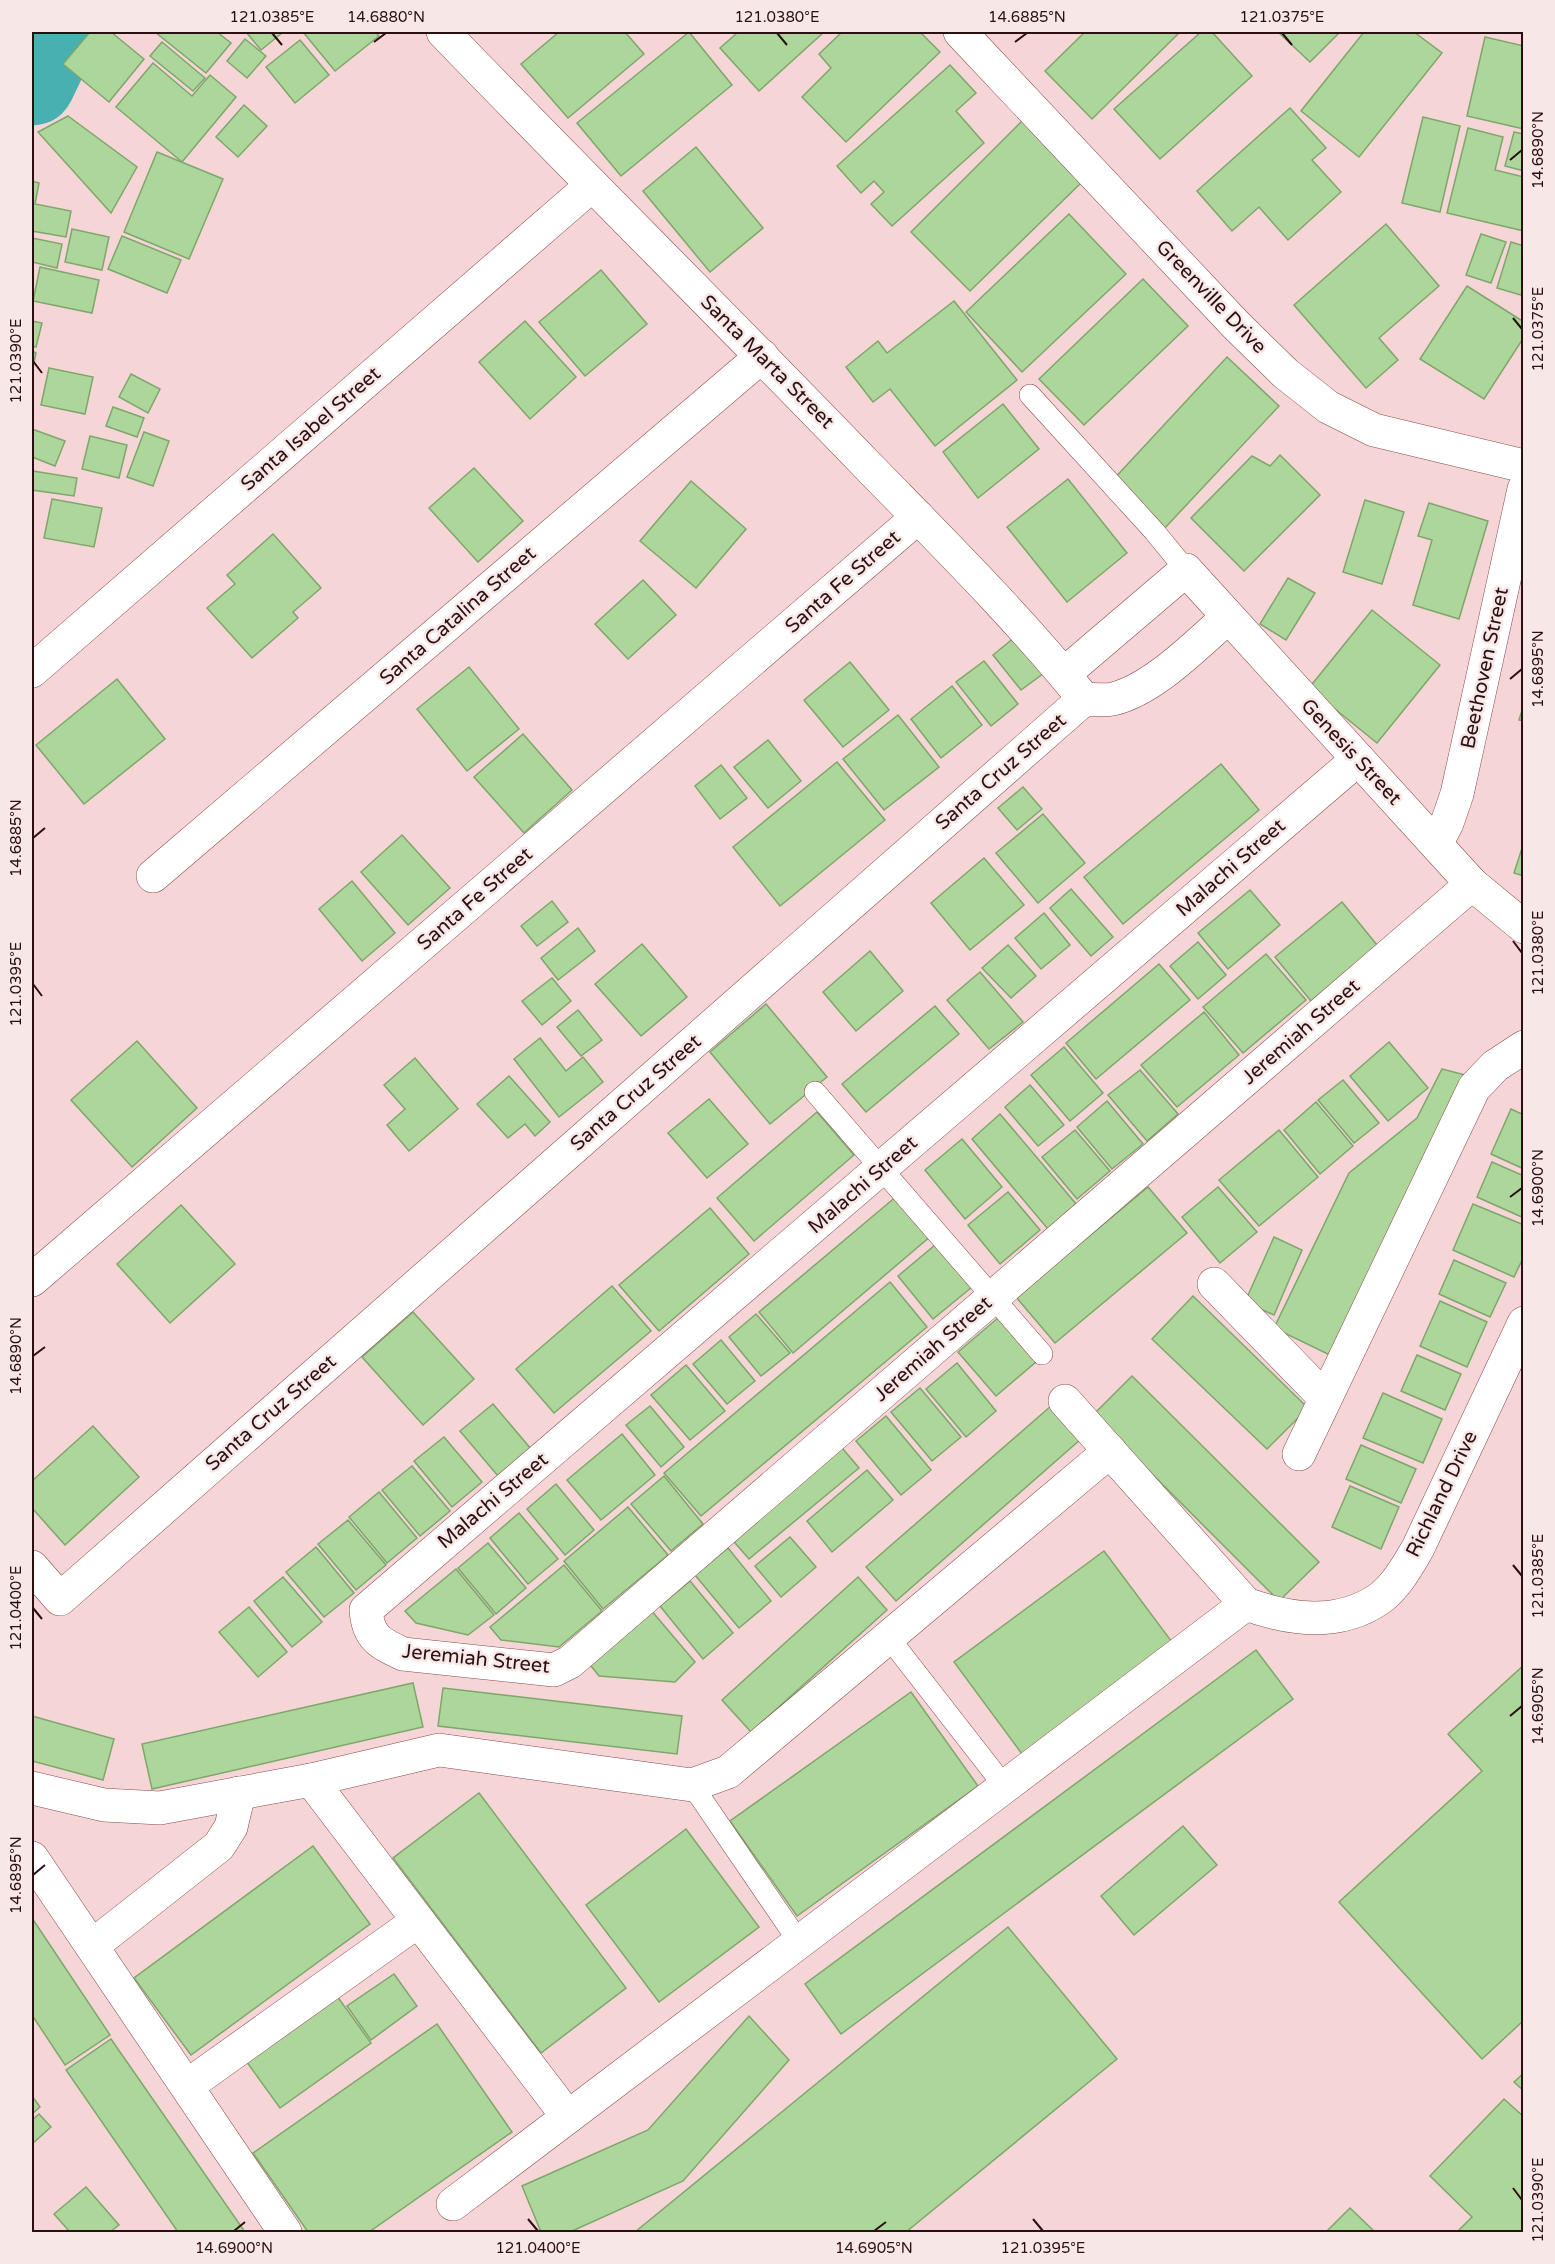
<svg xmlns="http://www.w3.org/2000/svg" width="1555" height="2264" viewBox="0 0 1555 2264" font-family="'Varela Round',sans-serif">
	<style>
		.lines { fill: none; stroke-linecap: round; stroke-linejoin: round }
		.river { stroke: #49b0b1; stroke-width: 87 }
		.building { fill: #add69b; stroke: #7ea66d; stroke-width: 1.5 }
		.lane-casing { stroke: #8c494e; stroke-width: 22 }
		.street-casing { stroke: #8c494e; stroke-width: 34 }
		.secondary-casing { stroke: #8c494e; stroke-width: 34 }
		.lane { stroke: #fff; stroke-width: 21 }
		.street { stroke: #fff; stroke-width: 33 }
		.secondary { stroke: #fff; stroke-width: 33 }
		.ticks { fill: none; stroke: #2b1012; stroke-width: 2 }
		.labels { text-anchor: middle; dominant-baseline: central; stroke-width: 5; stroke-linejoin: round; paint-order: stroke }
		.street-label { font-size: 20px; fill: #2b1012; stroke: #f8e7e7 }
		.neatline { fill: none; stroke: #2b1012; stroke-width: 2 }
		.ticks-label { font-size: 15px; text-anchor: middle; fill: #2b1012 }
	</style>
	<rect width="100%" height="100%" fill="#f6d5d6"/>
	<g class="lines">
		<polyline class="river" points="32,82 56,32"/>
	</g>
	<g class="building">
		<polygon points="90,32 111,32 144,59 109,102 63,64"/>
		<polygon points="155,32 217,32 231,43 206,73"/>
		<polygon points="246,32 281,32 282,33 261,50"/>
		<polygon points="303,32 375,32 379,36 335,71"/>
		<polygon points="559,32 625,32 644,54 568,118 521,64"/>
		<polygon points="689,32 732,85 621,176 577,123"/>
		<polygon points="735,32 824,32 759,91 720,48 737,33"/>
		<polygon points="842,32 920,32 940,52 846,142 802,97 831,68 819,54"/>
		<polygon points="1085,32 1180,32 1092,119 1045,71"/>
		<polygon points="1201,32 1212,32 1252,76 1160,159 1114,109"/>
		<polygon points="1278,32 1340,32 1310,62"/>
		<polygon points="1364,32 1414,32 1442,53 1359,157 1301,111"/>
		<polygon points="1485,37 1524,46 1524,129 1467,116"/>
		<polygon points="245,39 266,56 247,78 227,61"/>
		<polygon points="300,40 329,75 295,103 266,67"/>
		<polygon points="162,42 205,78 193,91 150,56"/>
		<polygon points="153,63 192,96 210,75 236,97 182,162 116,107"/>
		<polygon points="950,65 976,93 956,111 984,143 892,226 871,204 884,192 874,181 861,193 837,166"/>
		<polygon points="244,105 267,126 238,157 216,137"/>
		<polygon points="1290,108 1326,148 1312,160 1341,192 1288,240 1259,207 1232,231 1197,191"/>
		<polygon points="68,116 137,167 111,213 38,132"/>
		<polygon points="1423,117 1460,126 1440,212 1402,203"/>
		<polygon points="1022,121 1082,182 970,291 911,232"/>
		<polygon points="1468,128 1503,137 1495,170 1524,177 1524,231 1447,213"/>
		<polygon points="1514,132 1524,134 1524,171 1505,166"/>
		<polygon points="696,147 763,228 710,272 643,191"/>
		<polygon points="157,152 223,179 189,259 124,232"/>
		<polygon points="32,181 39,183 35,204 71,211 66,237 32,231"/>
		<polygon points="1069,214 1126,274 1022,372 966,312"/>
		<polygon points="1386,224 1439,286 1379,338 1398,360 1366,388 1294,305"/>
		<polygon points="72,229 109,237 102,270 65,262"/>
		<polygon points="1481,234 1506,242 1491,283 1466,275"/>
		<polygon points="122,236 181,260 167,293 108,269"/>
		<polygon points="32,238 62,244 57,268 32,262"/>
		<polygon points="1511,242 1524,246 1524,296 1497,288"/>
		<polygon points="40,267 99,280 92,313 33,301"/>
		<polygon points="601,270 647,324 585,376 539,322"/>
		<polygon points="1143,279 1188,326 1084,425 1039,379"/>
		<polygon points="1467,286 1524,322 1524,337 1484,399 1420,359"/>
		<polygon points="954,301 1017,380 935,446 890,389 873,402 846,367 878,341 887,353"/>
		<polygon points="32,321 42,323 36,347 32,346"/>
		<polygon points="525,321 576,377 530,419 479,362"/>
		<polygon points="32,351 36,353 32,373"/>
		<polygon points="1227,357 1279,406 1163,530 1112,481"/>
		<polygon points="49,368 93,377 85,414 41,405"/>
		<polygon points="131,374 160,389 148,413 119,397"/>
		<polygon points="1003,404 1039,449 978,498 943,452"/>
		<polygon points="113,407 144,418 137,437 106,426"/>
		<polygon points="32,429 65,441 55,466 32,457"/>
		<polygon points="144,432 169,441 153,486 127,477"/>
		<polygon points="90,436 127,445 119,478 82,469"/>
		<polygon points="1280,455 1320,495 1244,571 1191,518 1252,456 1270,466"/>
		<polygon points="474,468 523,521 478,562 429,508"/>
		<polygon points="33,471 77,478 74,496 32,490"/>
		<polygon points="1068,479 1127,553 1067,602 1007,527"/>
		<polygon points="691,481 746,529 696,588 640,541"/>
		<polygon points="52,499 102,508 94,547 44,538"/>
		<polygon points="1365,500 1404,512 1382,584 1343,572"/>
		<polygon points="1429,503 1488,521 1459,619 1413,605 1432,540 1418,536"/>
		<polygon points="273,534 321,588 293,612 298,618 252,658 207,608 235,584 227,575"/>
		<polygon points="1288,578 1315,593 1286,640 1260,624"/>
		<polygon points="643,580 676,615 628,659 595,624"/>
		<polygon points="1372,610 1440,665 1377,743 1309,688"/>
		<polygon points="1015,637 1044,673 1021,690 993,655"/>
		<polygon points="984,661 1018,704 991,726 956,682"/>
		<polygon points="850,662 889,710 843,747 804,700"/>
		<polygon points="469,667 519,729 467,771 417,709"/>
		<polygon points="117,679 165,739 84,804 36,745"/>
		<polygon points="952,686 982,725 941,758 911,719"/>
		<polygon points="1524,704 1524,721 1519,720"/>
		<polygon points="898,715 939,767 884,810 843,759"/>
		<polygon points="523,734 572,790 524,833 474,777"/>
		<polygon points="768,740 801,781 768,808 734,767"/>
		<polygon points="837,762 885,820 780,906 733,847"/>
		<polygon points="1221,764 1259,810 1123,924 1084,877"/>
		<polygon points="721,765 747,798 720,819 695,786"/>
		<polygon points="1023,787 1042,809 1017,830 998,808"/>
		<polygon points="1043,814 1085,863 1038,903 996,853"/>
		<polygon points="402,835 450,888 408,925 361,872"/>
		<polygon points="1524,842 1524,876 1514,873"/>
		<polygon points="984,858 1024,905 970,950 931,903"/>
		<polygon points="352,881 395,933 362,961 319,909"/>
		<polygon points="1071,889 1113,937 1091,956 1050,908"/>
		<polygon points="1250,890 1280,925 1228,969 1198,933"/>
		<polygon points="552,901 568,922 537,946 521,926"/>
		<polygon points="1342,902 1377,945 1311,1001 1275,957"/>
		<polygon points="1044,913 1070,945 1041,969 1015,938"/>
		<polygon points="578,928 595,951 558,980 541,958"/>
		<polygon points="1198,942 1226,975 1198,999 1170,966"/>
		<polygon points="642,944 687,997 641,1036 595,984"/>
		<polygon points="1008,945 1036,976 1011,998 982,968"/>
		<polygon points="870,951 903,991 856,1031 823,992"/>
		<polygon points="1266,954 1306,1000 1243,1053 1203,1007"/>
		<polygon points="1159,964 1190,1000 1096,1079 1066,1043"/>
		<polygon points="980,972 1023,1022 989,1049 947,1000"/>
		<polygon points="552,978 571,1001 542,1025 522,1001"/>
		<polygon points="766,1004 827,1077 770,1124 710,1052"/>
		<polygon points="935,1006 959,1034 866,1112 842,1084"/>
		<polygon points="578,1010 602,1040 581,1056 557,1027"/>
		<polygon points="1204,1012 1239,1055 1177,1107 1141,1065"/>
		<polygon points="540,1038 566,1071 583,1057 603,1082 559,1117 514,1059"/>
		<polygon points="137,1041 197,1108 132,1167 71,1100"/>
		<polygon points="1389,1042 1428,1088 1388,1121 1350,1076"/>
		<polygon points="1064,1047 1103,1093 1070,1121 1031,1075"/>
		<polygon points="415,1058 458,1109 409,1151 387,1125 405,1109 384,1085"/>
		<polygon points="1442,1069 1469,1076 1334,1357 1274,1328 1349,1173 1417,1118"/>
		<polygon points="1140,1070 1178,1114 1147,1141 1108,1095"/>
		<polygon points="509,1076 550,1122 535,1136 525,1124 508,1138 477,1104"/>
		<polygon points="1343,1080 1379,1123 1354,1143 1318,1100"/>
		<polygon points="1030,1085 1064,1125 1038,1146 1005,1107"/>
		<polygon points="709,1099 748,1144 707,1178 668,1133"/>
		<polygon points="1107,1101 1143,1144 1112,1169 1077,1127"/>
		<polygon points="1316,1102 1353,1146 1320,1174 1284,1130"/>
		<polygon points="1511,1109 1524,1115 1524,1169 1491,1154"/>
		<polygon points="817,1112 854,1155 754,1241 717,1198"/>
		<polygon points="1000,1114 1077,1205 1048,1229 972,1139"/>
		<polygon points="1075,1130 1110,1171 1077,1199 1042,1157"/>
		<polygon points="1279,1130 1318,1177 1259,1226 1219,1180"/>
		<polygon points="962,1139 1002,1187 965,1219 925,1170"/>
		<polygon points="1492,1162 1524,1176 1524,1218 1477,1197"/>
		<polygon points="1148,1187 1187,1233 1055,1343 1016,1297"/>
		<polygon points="1218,1187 1257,1232 1220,1263 1182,1217"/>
		<polygon points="1008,1192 1040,1230 1000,1264 968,1225"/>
		<polygon points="898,1195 931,1236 793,1353 759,1312"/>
		<polygon points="1473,1204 1524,1225 1524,1256 1514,1277 1453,1250"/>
		<polygon points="181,1205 235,1264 170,1323 117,1264"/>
		<polygon points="710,1208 749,1254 659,1331 619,1285"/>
		<polygon points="1274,1237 1302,1250 1274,1315 1245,1302"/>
		<polygon points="941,1240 977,1283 933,1319 898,1276"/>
		<polygon points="1454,1260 1506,1283 1490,1317 1439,1294"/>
		<polygon points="890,1282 927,1327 701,1516 664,1473"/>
		<polygon points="612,1286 651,1331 554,1413 516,1369"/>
		<polygon points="1193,1296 1308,1408 1267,1449 1152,1339"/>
		<polygon points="1440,1301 1487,1322 1467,1367 1420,1346"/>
		<polygon points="413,1312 474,1379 423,1425 362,1357"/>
		<polygon points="756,1314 790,1353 761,1376 729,1337"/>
		<polygon points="998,1318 1036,1362 996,1396 958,1352"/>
		<polygon points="721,1340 755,1381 727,1404 693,1364"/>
		<polygon points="1417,1355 1461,1374 1445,1410 1401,1391"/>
		<polygon points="957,1363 996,1411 966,1437 926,1389"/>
		<polygon points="686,1365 725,1411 690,1440 651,1395"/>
		<polygon points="1132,1376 1319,1562 1279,1601 1093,1415"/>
		<polygon points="920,1388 961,1437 932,1461 891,1412"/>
		<polygon points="1383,1393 1442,1419 1423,1463 1363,1438"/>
		<polygon points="493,1404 531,1449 498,1476 460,1431"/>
		<polygon points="650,1406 684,1447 661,1467 626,1425"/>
		<polygon points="1051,1406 1081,1439 896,1601 866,1567"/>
		<polygon points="886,1416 931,1470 901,1495 856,1441"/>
		<polygon points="93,1426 139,1477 65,1545 32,1508 32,1481"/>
		<polygon points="622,1434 655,1475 601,1520 567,1480"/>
		<polygon points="444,1437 482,1482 452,1507 414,1461"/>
		<polygon points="838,1443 859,1468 749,1559 729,1536"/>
		<polygon points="1361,1445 1416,1469 1401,1503 1346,1479"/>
		<polygon points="412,1466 450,1511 420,1536 382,1490"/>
		<polygon points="867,1470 893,1500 832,1552 807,1521"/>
		<polygon points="664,1476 703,1524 671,1551 631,1504"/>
		<polygon points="556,1484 594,1530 565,1555 527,1509"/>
		<polygon points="1350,1486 1399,1507 1381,1549 1332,1527"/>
		<polygon points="379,1492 417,1538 387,1563 349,1517"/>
		<polygon points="628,1507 668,1555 603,1609 564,1561"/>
		<polygon points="519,1513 558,1559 528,1584 490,1538"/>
		<polygon points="348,1520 386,1565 356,1590 318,1544"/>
		<polygon points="790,1537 816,1567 781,1597 755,1566"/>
		<polygon points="488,1543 526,1588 496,1614 458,1568"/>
		<polygon points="316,1547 354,1593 324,1617 286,1572"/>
		<polygon points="728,1548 771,1601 739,1628 695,1575"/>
		<polygon points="1104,1551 1172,1642 1022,1754 954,1662"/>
		<polygon points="564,1565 602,1611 559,1647 501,1640 490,1627"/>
		<polygon points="456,1569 494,1615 468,1635 416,1623 405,1611"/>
		<polygon points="283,1577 322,1622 292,1647 254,1601"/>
		<polygon points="858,1577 887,1610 751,1732 722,1700"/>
		<polygon points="690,1581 733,1633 703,1659 660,1606"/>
		<polygon points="249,1607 287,1652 258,1677 219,1632"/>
		<polygon points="650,1609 695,1662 675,1682 599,1676 588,1662"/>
		<polygon points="1256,1650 1293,1699 841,2034 805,1984"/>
		<polygon points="1524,1665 1524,2020 1482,2059 1339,1902 1482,1771 1448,1734"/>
		<polygon points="413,1683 423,1727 152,1789 142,1744"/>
		<polygon points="443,1688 682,1716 677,1754 438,1726"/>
		<polygon points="911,1692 978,1786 797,1916 730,1821"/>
		<polygon points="32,1716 114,1739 103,1780 32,1761"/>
		<polygon points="479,1793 626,1988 541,2053 393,1858"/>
		<polygon points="1183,1826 1217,1865 1134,1935 1101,1896"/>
		<polygon points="686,1829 759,1927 659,2002 586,1905"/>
		<polygon points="313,1846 370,1924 191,2055 134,1978"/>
		<polygon points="32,1918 110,2035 65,2065 32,2015"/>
		<polygon points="1008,1927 1117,2059 906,2232 635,2232"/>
		<polygon points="394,1974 417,2006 371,2040 347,2006"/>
		<polygon points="337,1996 371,2043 280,2108 246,2061"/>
		<polygon points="749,2016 789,2060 683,2181 570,2232 541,2232 522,2186 648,2130"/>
		<polygon points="437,2024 512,2132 369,2232 308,2232 253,2153"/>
		<polygon points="111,2039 245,2232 178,2232 66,2070"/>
		<polygon points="1524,2073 1524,2091 1514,2082"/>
		<polygon points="32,2096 40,2107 32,2114"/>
		<polygon points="1504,2099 1524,2117 1524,2232 1457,2232 1472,2217 1430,2176"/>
		<polygon points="39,2114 51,2127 32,2144 32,2120"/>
		<polygon points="86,2187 119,2225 110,2232 70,2232 54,2214"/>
		<polygon points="1350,2208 1375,2232 1326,2232"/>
	</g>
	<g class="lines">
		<defs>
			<g id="lane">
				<polyline points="1030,395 1154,531 1186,570"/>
				<polyline points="815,1092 1042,1354"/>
				<polyline points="889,1638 1005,1787"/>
				<polyline points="692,1785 799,1942"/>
			</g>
			<g id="street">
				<path d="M 443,32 C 583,177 726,319 866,464 C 940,540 1017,616 1084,699"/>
				<polyline points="32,671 591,186"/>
				<polyline points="1064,674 1186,570 1472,884 1524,927"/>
				<path d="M 1358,759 L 366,1610 C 368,1637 379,1643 403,1654 L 554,1670 L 570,1662 L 1472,884"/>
				<polyline points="1436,844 1447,823 1457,794 1524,489"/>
				<polyline points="153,876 762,356"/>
				<polyline points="32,1280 918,517"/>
				<polyline points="1214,1284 1325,1398"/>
				<path d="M 1065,1401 L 1246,1604 C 1290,1620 1338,1627 1379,1599 C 1396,1587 1408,1565 1418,1548 L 1524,1323"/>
				<polyline points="1299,1454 1474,1088 1495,1066 1524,1047"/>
				<path d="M 32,1567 L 60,1599 L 1084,699 C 1093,699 1104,701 1113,699 C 1154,689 1197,644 1228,617"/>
				<polyline points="311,1780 568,2117"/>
				<polyline points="32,1788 104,1805 160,1808 311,1780 439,1750 692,1785 728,1772 1110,1451"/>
				<polyline points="32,1858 285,2232"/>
				<polyline points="92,1946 219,1846 231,1827 239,1793"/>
				<polyline points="187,2086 418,1921"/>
				<polyline points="453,2204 1246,1604"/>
			</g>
			<polyline id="secondary" points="960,32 1236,325 1285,373 1328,407 1374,430 1524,466"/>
		</defs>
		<use href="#lane" class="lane-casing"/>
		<use href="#street" class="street-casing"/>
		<use href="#secondary" class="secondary-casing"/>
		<use href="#lane" class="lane"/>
		<use href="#street" class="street"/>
		<use href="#secondary" class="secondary"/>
	</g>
	<path class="ticks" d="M 272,33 L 282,45M 777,33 L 787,45M 1282,33 L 1292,45M 374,42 L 386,33M 1015,42 L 1027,33M 1510,160 L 1522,150M 1513,318 L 1522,329M 33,361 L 42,373M 1510,679 L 1522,669M 33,838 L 45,828M 1513,941 L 1522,953M 33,984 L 42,996M 1510,1197 L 1522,1188M 33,1356 L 45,1347M 1513,1565 L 1522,1576M 33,1608 L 42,1619M 1510,1716 L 1522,1706M 33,1875 L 45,1865M 1513,2188 L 1522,2200M 528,2219 L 538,2231M 1033,2219 L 1043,2231M 234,2231 L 245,2222M 874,2231 L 886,2222"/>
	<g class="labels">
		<g class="street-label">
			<text transform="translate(1211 297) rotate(46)">Greenville Drive</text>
			<text transform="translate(767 362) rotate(45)">Santa Marta Street</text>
			<text transform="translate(311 429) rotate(-41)">Santa Isabel Street</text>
			<text transform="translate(843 582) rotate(-41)">Santa Fe Street</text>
			<text transform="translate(458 616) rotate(-41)">Santa Catalina Street</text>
			<text transform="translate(1485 668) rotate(-78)">Beethoven Street</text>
			<text transform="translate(1351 752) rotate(47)">Genesis Street</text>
			<text transform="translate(1001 772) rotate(-41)">Santa Cruz Street</text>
			<text transform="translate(1231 868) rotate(-41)">Malachi Street</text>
			<text transform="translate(475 899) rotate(-41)">Santa Fe Street</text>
			<text transform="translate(1301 1032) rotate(-41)">Jeremiah Street</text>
			<text transform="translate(636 1093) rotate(-41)">Santa Cruz Street</text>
			<text transform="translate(863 1185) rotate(-41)">Malachi Street</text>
			<text transform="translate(933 1349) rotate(-41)">Jeremiah Street</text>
			<text transform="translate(271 1413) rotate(-41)">Santa Cruz Street</text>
			<text transform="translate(1442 1494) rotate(-64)">Richland Drive</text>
			<text transform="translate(493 1501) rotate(-40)">Malachi Street</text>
			<text transform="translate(476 1659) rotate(6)">Jeremiah Street</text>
		</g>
	</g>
	<rect width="1555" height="2264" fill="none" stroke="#f8e7e7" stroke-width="66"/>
	<rect x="33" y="33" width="1489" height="2198" class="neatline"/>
	<g class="ticks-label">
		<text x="272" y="22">121.0385°E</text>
		<text x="386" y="22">14.6880°N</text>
		<text x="777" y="22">121.0380°E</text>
		<text x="1027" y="22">14.6885°N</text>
		<text x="1282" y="22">121.0375°E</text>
		<text transform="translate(1538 150) rotate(-90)" y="5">14.6890°N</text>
		<text transform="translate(1538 329) rotate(-90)" y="5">121.0375°E</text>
		<text transform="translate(16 361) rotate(-90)" y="5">121.0390°E</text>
		<text transform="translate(1538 669) rotate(-90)" y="5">14.6895°N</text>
		<text transform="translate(16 838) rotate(-90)" y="5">14.6885°N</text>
		<text transform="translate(1538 953) rotate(-90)" y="5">121.0380°E</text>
		<text transform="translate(16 984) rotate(-90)" y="5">121.0395°E</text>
		<text transform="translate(1538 1188) rotate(-90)" y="5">14.6900°N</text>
		<text transform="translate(16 1356) rotate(-90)" y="5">14.6890°N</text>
		<text transform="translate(1538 1576) rotate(-90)" y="5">121.0385°E</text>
		<text transform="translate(16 1608) rotate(-90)" y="5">121.0400°E</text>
		<text transform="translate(1538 1706) rotate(-90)" y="5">14.6905°N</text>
		<text transform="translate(16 1875) rotate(-90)" y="5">14.6895°N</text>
		<text transform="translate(1538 2200) rotate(-90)" y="5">121.0390°E</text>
		<text x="234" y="2253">14.6900°N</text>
		<text x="538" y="2253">121.0400°E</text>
		<text x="874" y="2253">14.6905°N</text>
		<text x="1043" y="2253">121.0395°E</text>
	</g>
</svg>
